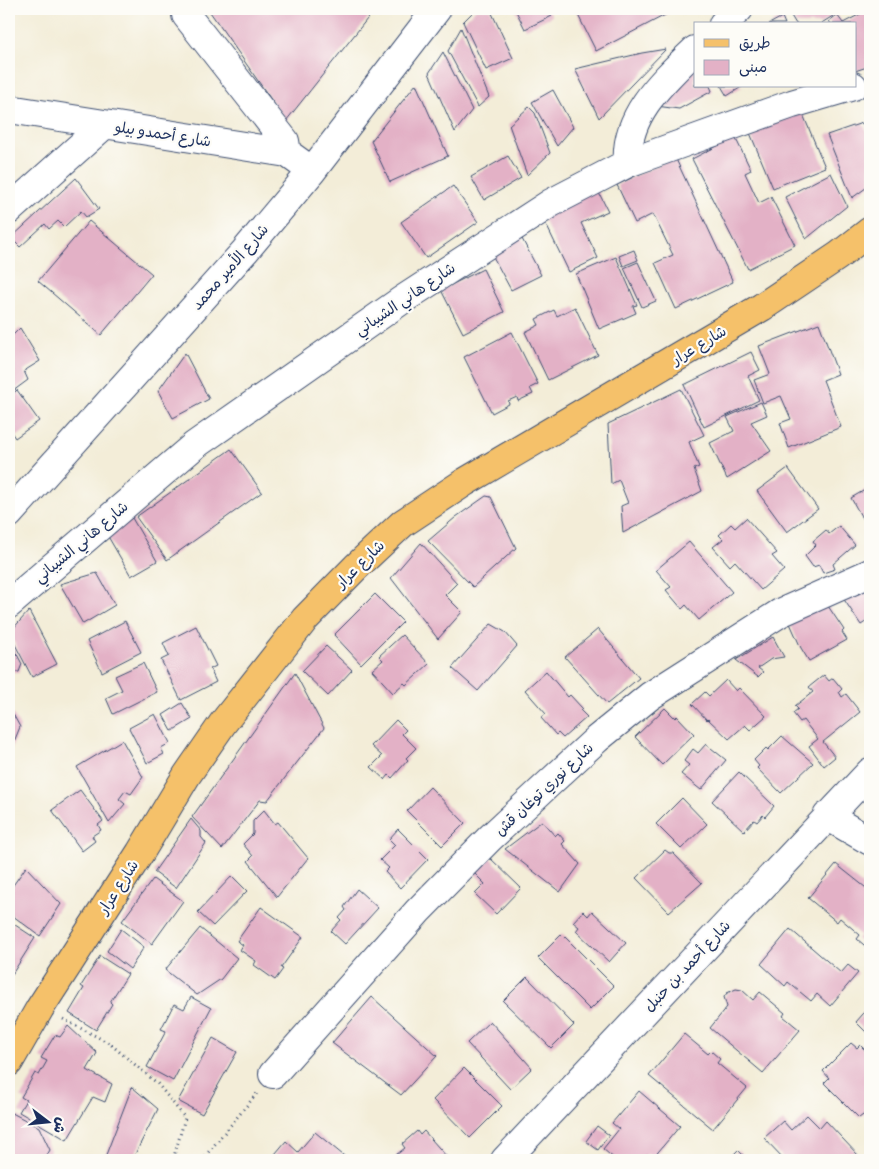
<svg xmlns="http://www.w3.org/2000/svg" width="879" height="1169" viewBox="0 0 879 1169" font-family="'Gochi Hand','Playpen Sans Arabic',sans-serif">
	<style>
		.building { fill: #e3b1c6 }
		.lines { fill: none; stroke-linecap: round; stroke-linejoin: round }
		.minor-casing { stroke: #3b4c70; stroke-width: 30 }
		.major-casing { stroke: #3b4c70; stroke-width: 30 }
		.path { stroke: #3b4c70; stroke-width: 3; stroke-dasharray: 1 4; stroke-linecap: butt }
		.minor { stroke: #fff; stroke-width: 28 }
		.major { stroke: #f5c16b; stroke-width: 28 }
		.labels { text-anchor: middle; stroke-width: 4.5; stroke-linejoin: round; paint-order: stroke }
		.street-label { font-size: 15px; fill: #1b2f5e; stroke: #fdfcf7 }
	</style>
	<rect width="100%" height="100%" fill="#fdfcf7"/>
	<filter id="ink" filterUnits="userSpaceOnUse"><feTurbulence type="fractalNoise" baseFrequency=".02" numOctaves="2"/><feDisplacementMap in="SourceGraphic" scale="10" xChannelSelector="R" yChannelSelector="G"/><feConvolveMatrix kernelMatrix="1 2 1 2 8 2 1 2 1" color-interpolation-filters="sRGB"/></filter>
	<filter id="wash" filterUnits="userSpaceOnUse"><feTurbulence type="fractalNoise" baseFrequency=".0096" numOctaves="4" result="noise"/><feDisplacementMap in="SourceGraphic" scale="20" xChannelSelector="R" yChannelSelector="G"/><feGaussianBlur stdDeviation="1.12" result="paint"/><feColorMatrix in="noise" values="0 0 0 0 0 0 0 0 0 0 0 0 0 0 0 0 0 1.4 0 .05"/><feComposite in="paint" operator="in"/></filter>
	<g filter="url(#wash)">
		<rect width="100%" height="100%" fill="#f3edd8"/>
		<g id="blocks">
			<path class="building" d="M208,9H375L286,121Z
				M476,9H490L513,58L486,70L463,22Z
				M515,9H548L552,16L525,29Z
				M575,9H669L671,12L596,51Z
				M787,9H844L820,24H796Z
				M868,10L870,14V66L855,71V24H831L829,21L837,15L843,23Z
				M782,17L785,24H769Z
				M461,28L489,97L478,107L448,51Z
				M666,49L599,118L575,69L642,53Z
				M443,52L472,110L455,132L429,73Z
				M695,64V86H710L712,91L679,109L656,106Z
				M416,84L448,156L390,182L371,141Z
				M721,86H743L727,96Z
				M553,90L573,127L557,146L532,102Z
				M529,107L535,113L550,153L527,175L509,125Z
				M802,112L825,167L773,188L750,133Z
				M862,123L870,135V185L852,198L827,135Z
				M735,137L751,170L745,173L759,203L771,197L795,245L748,269L692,159Z
				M508,156L521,178L484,200L471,177Z
				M675,157L733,282L676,309L655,263L673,255L653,214L635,223L617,185Z
				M831,173L847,206L806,239L785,197Z
				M76,178L99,209L86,217L81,211L64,227L58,221L49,229L45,224L20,247L11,238Z
				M453,186L478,222L426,258L401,222Z
				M597,189L608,211L581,223L598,258L569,272L542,216Z
				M89,221L152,274L101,335L38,281Z
				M520,235L541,275L511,290L490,251Z
				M634,250L638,260L623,266L619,256Z
				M616,257L637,305L633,306L636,313L599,329L576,274Z
				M638,262L656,301L642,307L624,268Z
				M483,269L504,312L463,333L441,290Z
				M575,307L598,355L548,380L525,332L539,325L536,319L554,310L557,316Z
				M819,323L838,374L823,380L841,427L789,448L780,423L791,419L781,396L763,403L754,380L770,374L759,346Z
				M20,328L40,361L24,371L28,380L9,394V339Z
				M512,332L538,384L530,388L533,394L518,401L517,397L508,401L509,404L492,413L464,357Z
				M751,352L760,370L748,376L759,400L704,427L684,385Z
				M185,353L209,399L173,418L158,391Z
				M681,389L704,435L689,442L699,467L694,469L702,491L623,533L621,506L628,503L619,480L611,484L608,424Z
				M17,390L39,421L15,438L9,429V397Z
				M761,402L767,415L751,422L771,451L727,479L710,443L734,431L727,417Z
				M231,449L262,492L167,560L136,517Z
				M788,468L818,509L787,532L757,491Z
				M870,487V523L866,516L862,518L851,498Z
				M486,496L491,497L516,548L473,587L428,541L456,517Z
				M132,518L157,561L131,576L106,533Z
				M746,518L777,553L772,556L784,570L761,590L735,561L730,566L713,547L723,539L719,535L731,524L735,528Z
				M839,526L855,545L833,564L835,569L823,573L819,565L813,567L805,556L816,545L813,541L826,530L829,534Z
				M689,542L732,592L699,620L686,605L682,609L666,590L671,587L656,570Z
				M421,543L457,583L445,595L462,612L438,639L391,578Z
				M97,573L115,605L83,624L60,584Z
				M870,584V619L861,625L843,598Z
				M375,594L403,622L361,664L334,635Z
				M826,603L844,630L842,632L847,640L809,661L801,648L789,621Z
				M29,611L57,664L32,677L9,633Z
				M125,621L141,652L102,672L87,641Z
				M491,624L505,632L517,646L478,691L452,668Z
				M196,626L216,666L210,669L216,682L181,700L161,660L169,656L163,643Z
				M598,629L639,678L607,704L565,657Z
				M402,635L429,664L406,685L404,683L393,693L372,670L383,660L379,656Z
				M773,637L784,657L771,659L758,668L763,672L758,677L736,660Z
				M9,639L22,664L19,672H9Z
				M326,646L352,670L328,696L302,671Z
				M143,663L157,692L113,714L106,698L122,690L115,676Z
				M546,671L568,697L570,695L582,708L580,710L587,717L563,738L558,733L556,735L541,718L546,714L525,690Z
				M295,673L324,728L267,801L260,800L222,849L192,817Z
				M824,675L829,681L833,678L842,689L839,692L842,697L846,694L860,712L823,742L835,757L824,766L809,746L818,739L803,720L800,722L793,713L798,709L795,706L813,692L809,687Z
				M726,680L736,691L739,688L766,716L750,730L745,725L729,739L708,719L707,720L692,704L705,692L709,696Z
				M182,703L192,719L172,731L163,715Z
				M9,707L20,727L9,754Z
				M665,708L675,718L677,716L694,734L662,765L635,737Z
				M155,714L170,743L161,748L164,754L147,763L129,728Z
				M396,720L406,730L402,734L416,748L406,758L408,760L392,778L389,775L385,780L371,767L382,756L371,746Z
				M782,736L813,763L781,793L757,768L759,766L754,760L766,748L768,750Z
				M122,740L143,777L131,794L125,791L119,799L125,804L109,823L77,767Z
				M706,744L726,760L701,790L681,774L689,765L684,761L693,749L698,753Z
				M739,772L774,806L765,817L763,815L757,822L754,820L744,831L712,801Z
				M430,787L465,823L442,846L407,811Z
				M80,790L103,821L98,825L101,830L92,836L95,841L82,851L52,810Z
				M682,798L707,824L681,849L656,824Z
				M264,810L275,824L278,822L308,858L277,897L248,861L253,856L243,844L253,834V821Z
				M191,819L201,831V837L206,843L176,888L154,872Z
				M542,821L555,836L558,833L565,841L562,844L580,864L560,892L505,849Z
				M398,829L428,859L400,888L385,872L389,868L380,860L395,845L389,839Z
				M665,850L669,853H673L702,883L669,912L636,878Z
				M488,856L521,888L496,914L475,894L485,884L473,872Z
				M836,864L870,891V950L857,939L860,935L840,918L837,922L808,898Z
				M26,867L61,904L40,936L9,913V891Z
				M232,876L247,891L213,926L198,912Z
				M153,879L183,901L152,944L122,921Z
				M357,889L378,908L345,944L331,931L341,920L339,918L346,910L344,907Z
				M261,907L303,937L281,968L283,969L275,980L254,965L256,961L240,950L243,945L237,941Z
				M583,911L588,916L592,911L626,943L609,962L576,931L579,927L573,922Z
				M9,921L35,938L9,979Z
				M200,928L237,958L221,979L197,995L165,970Z
				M121,929L144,947L130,969L107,951Z
				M790,929L841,973L848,965L858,973L830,1006L817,994L811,1001L788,982L785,986L761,964Z
				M562,934L614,986L590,1010L538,958Z
				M100,956L128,974L110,1002L112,1004L96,1030L69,1013L84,988L81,986Z
				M527,977L574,1025L551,1048L503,1001Z
				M736,989L742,990L753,1000L760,992L785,1013L783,1016L800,1030L763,1073L710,1028L727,1007L724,997L727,993Z
				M191,997L211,1008L173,1081L147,1067L166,1031L161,1029L174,1004L184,1009Z
				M372,997L437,1056L401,1095L332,1043Z
				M870,1006V1036L856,1022Z
				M490,1021L532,1068L510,1089L467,1043Z
				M68,1026L97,1053L87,1070L112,1084L105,1102L93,1097L67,1140L19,1112L26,1100L21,1097L35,1073L39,1075L47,1061L41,1058L55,1035L60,1037Z
				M684,1034L708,1054L711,1051L720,1059L717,1063L747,1088L713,1129L649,1076Z
				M213,1038L237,1052L202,1114L178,1101Z
				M851,1043L857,1048L860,1045L870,1055V1110L859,1118L824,1083L829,1078L823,1071Z
				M464,1068L502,1106L470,1138L433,1100Z
				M132,1087L158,1109L132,1160H104Z
				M639,1091L680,1126L653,1158L647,1154L642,1160H616L603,1149L619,1129L612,1123Z
				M12,1113L39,1127L50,1150L44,1160H9V1119Z
				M807,1115L820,1128L826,1121L858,1155L852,1160H785L764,1138L783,1121L791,1130Z
				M597,1126L609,1135L598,1150L586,1141Z
				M417,1131L420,1135L424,1131L447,1157L443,1160H400L396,1155L405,1148L402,1144Z
				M315,1132L349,1160H270L286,1141L298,1152Z
				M738,1150L748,1160H728Z"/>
		</g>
	</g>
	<g filter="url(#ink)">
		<use href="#blocks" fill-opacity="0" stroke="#3b4c70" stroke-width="1"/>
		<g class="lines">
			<g class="minor-casing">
				<path id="minor" d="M186,15L285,141L287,153
					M723,24L739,9
					M9,109L287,153L312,171
					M628,163C624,115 664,80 695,50
					M9,210L104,125
					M9,514L245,251L312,171L437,9
					M9,604L195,445L402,300L551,203L628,163L792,104L853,86
					M827,816L870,841
					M273,1074L418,911L490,838L597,739L650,696L780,613L870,573
					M505,1160L870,772"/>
			</g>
			<g class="major-casing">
				<path id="major" d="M9,1062L40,1008L140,853L187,775L223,723L305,619L356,567L403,523L465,482L762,307L838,256L870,231"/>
			</g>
			<path class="path" d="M63,1019L109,1043L157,1083L185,1118L173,1160
				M202,1160L258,1092"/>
			<use href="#minor" class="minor"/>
			<use href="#major" class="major"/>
		</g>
	</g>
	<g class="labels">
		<g class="street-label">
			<text transform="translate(163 134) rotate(9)" y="5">شارع أحمدو بيلو</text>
			<text transform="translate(230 267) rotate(-49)" y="5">شارع الأمير محمد</text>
			<text transform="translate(405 299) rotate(-34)" y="5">شارع هاني الشيباني</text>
			<text transform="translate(699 345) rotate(-31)" y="5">شارع عرار</text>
			<text transform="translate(81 542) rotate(-40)" y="5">شارع هاني الشيباني</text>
			<text transform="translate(360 564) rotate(-44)" y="5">شارع عرار</text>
			<text transform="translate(544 789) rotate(-43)" y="5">شارع نوري توغان قش</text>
			<text transform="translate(118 887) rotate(-57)" y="5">شارع عرار</text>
			<text transform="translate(687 966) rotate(-47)" y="5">شارع أحمد بن حنبل</text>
		</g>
	</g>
	<rect width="879" height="1169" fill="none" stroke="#fdfcf7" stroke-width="30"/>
	<rect x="694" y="22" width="162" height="65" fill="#fdfcf7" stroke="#a3aaba"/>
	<rect x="704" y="39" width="25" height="8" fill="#f5c16b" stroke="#a3aaba"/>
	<text x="739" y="48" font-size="15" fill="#1b2f5e">طريق</text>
	<rect x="704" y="60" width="25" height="15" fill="#e3b1c6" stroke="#a3aaba"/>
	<text x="739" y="72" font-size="15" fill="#1b2f5e">مبنى</text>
	<g transform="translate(48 1122) rotate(106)" stroke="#fdfcf7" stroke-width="4" paint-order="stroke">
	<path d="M0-4L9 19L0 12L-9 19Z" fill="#1b2f5e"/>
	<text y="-8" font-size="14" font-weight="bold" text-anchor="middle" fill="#1b2f5e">ش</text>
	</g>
</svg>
